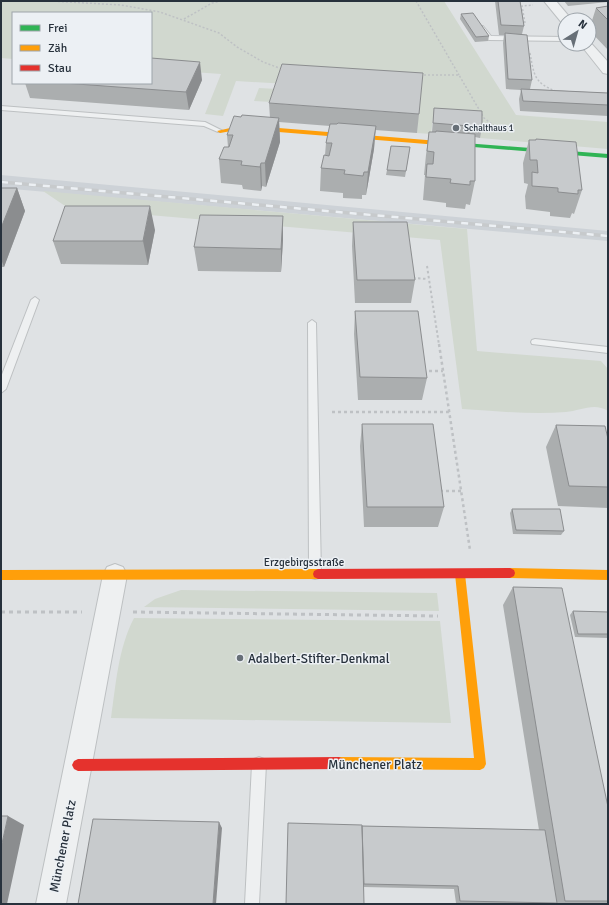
<svg xmlns="http://www.w3.org/2000/svg" width="609" height="905" viewBox="0 0 609 905" font-family="Signika,sans-serif">
	<style>
		.built { fill: #cdd2d7 }
		.green { fill: #d1d8cf }
		.lines { fill: none; stroke-linecap: round; stroke-linejoin: round }
		.lane-casing { stroke: #bdc0c2; stroke-width: 2 }
		.street-casing { stroke: #bdc0c2; stroke-width: 2 }
		.path-far3 { stroke: #bec1c4; stroke-width: 1.5; stroke-dasharray: 2 2; stroke-linecap: butt }
		.path-far2 { stroke: #bec1c4; stroke-width: 2; stroke-dasharray: 2.5 2.5; stroke-linecap: butt }
		.path-far1 { stroke: #bec1c4; stroke-width: 2.5; stroke-dasharray: 3 3; stroke-linecap: butt }
		.path { stroke: #bec1c4; stroke-width: 3; stroke-dasharray: 4 4; stroke-linecap: butt }
		.lane { fill: #eef0f1; fill-rule: evenodd }
		.street { fill: #eef0f1; fill-rule: evenodd }
		.fast { fill: #30b455; fill-rule: evenodd }
		.slow { fill: #ff9f0a; fill-rule: evenodd }
		.jam { fill: #e5322d; fill-rule: evenodd }
		.rail-casing { stroke: #c7cacc; stroke-width: 3.5 }
		.rail { stroke: #ecf0f4; stroke-width: 2.5; stroke-dasharray: 7; stroke-linecap: butt }
		.wall { fill: #abaeaf }
		.shaded-wall { fill: #8b8d8f }
		.building { fill: #c7cacc; stroke: #8b8d8f }
		.poi-dot { fill: #676f77; stroke: #ecf0f4; stroke-width: 1.5 }
		.labels { text-anchor: middle; stroke-width: 3; stroke-linejoin: round; paint-order: stroke }
		.far-poi-label { font-size: 9px; fill: #27313c; stroke: #ecf0f4; text-anchor: start }
		.street-label { font-size: 11px; fill: #27313c; stroke: #ecf0f4 }
		.near-poi-label { font-size: 13px; fill: #27313c; stroke: #ecf0f4; text-anchor: start }
		.near-street-label { font-size: 13px; fill: #27313c; stroke: #ecf0f4 }
	</style>
	<rect width="100%" height="100%" fill="#dfe2e4"/>
	<path class="built" d="M1,175L608,231V241L1,188Z"/>
	<path class="green" d="M1,1H444L516,115L608,122V149L480,138L433,118L431,134L417,133L420,92L236,81L223,116L205,114L221,74L151,69V13H13V59L1,58Z
		M259,88L277,89L272,102L254,101Z
		M43,191L467,229L477,351L601,361L608,369V411C594,402 580,411 566,412C532,415 496,411 462,409L440,240L68,208Z
		M181,590L437,593L439,611L144,607L155,599Z
		M134,618L440,621L451,723L111,718C116,684 118,649 134,618Z"/>
	<g class="lines">
		<g class="lane-casing">
			<path id="lane" d="M479,26H483L491,36L565,37V41L489,40L487,39L478,27Z
				M1,106L205,122L223,131L218,132L204,126L1,110Z
				M35,297L39,300L6,389L1,393V377L31,300Z
				M312,320L316,323L321,574L319,578L315,579L311,578L309,574L308,323Z
				M535,339L608,347V353L532,344L531,342L532,340Z
				M259,757L264,759L266,764L259,904H245L252,764L254,759Z"/>
		</g>
		<g class="street-casing">
			<path id="street" d="M544,1H556L572,20H565V23H562Z
				M589,41L608,62V74L603,73L580,44H589Z
				M115,564L123,567L127,575L66,904H36L103,575L107,567Z"/>
		</g>
		<path class="path-far3" d="M50,1L121,5L160,12L219,33L237,47L263,62L282,69
			M416,1L459,75
			M184,19L212,3L221,1
			M525,23L522,6L533,5
			M530,53C534,75 534,83 556,91
			M420,75H459L484,118L497,128"/>
		<path class="path-far2" d="M427,266L439,345
			M413,278L428,279"/>
		<path class="path-far1" d="M439,344L470,550
			M423,371H443
			M332,412H449
			M440,491H461"/>
		<path class="path" d="M1,612H82
			M133,612L438,616"/>
		<use href="#lane" class="lane"/>
		<use href="#street" class="street"/>
		<path class="fast" d="M451,142L608,154V158L449,145L448,144Z"/>
		<path class="slow" d="M243,125L451,142L454,144L451,146L243,129L220,133L217,131Z
			M510,568L608,570V580L510,578L506,576L505,573L506,570Z
			M318,569L322,571L323,574L322,577L318,579L1,580V570Z
			M460,569L464,571L465,574L486,764L484,768L480,770L339,769L335,767L333,763L335,759L339,757L474,758L455,574L456,571Z"/>
		<path class="jam" d="M510,568L514,570L515,573L514,576L510,578L318,579L314,577L313,574L314,571L318,569Z
			M339,757L343,759L345,763L343,767L339,769L78,771L74,769L72,765L74,761L78,759Z"/>
		<g class="rail-casing">
			<path id="rail" d="M1,182L608,236"/>
		</g>
		<use href="#rail" class="rail"/>
	</g>
	<path class="wall" d="M495,1H520L524,26L522,34L532,80L530,89L608,93V116L520,111L519,99L521,90L506,89L503,43L504,35H499Z
		M564,1H608V2L568,6Z
		M608,6V50L589,30L596,8Z
		M461,14L489,36L488,41L475,42L460,19Z
		M202,80L189,110L30,98L25,83H151Z
		M269,103L419,114L417,133L375,130L374,149L366,195H362V199L343,198V193L320,191L321,168L325,155L326,143L330,126L279,122L280,142L266,187L262,186L261,191L243,189L242,185L221,183L219,159L228,147L227,135L270,118Z
		M434,108L482,127L480,138L475,137V181L470,205L466,204L465,209L446,207V203L423,200L425,175H424L426,155L429,132H432Z
		M536,139L582,190L574,214L572,213L570,218L550,216V212L526,209L525,196L528,184L524,183L523,163L529,140H536Z
		M410,147L405,177L386,175L387,170Z
		M1,188H17L25,211L4,267H1Z
		M283,216V240L281,272L198,271L194,247Z
		M353,222L415,280L411,303H355L352,246Z
		M155,230L148,265L61,264L53,241Z
		M355,311L427,378L422,400H358L354,334Z
		M362,424L444,507L438,527H364L360,446Z
		M556,425L608,439V508L558,506L546,447Z
		M512,509L564,531L561,535L513,534L510,513Z
		M513,587L608,807V904H494L456,903L454,889L364,887L362,826L539,830L503,605Z
		M573,611L608,612V638L575,637L570,615Z"/>
	<path class="shaded-wall" d="M200,62L202,80L189,110L186,92Z
		M279,118L280,142L266,187L265,163Z
		M376,126L374,149L366,195L368,172Z
		M261,163L262,186L261,191L260,167Z
		M17,188L25,211L4,267L1,259V228Z
		M150,206L155,230L148,265L143,241Z
		M283,216V240L281,272V249Z
		M8,816L24,825L7,904H1V848Z
		M219,822L222,828L216,904H213Z"/>
	<path class="building" d="M498,1H520L524,26L501,25Z
		M608,6V20L596,8Z
		M473,13L489,36L476,37L461,14Z
		M505,33L527,35L532,80L508,79Z
		M151,58L200,62L186,92L63,83H151Z
		M282,64L423,73L419,114L269,103Z
		M521,89L608,93V105L523,101Z
		M434,108L482,111V127L433,123Z
		M242,115L279,118L265,163H261L260,167L241,165L242,161L219,159L224,147H229L233,135H227L234,116L241,117Z
		M338,123L376,126L368,172H364L363,176L344,174L345,170L321,168L324,155L329,156L332,143H326L330,124H337Z
		M436,131L475,134V181H470V185L450,183L451,179L426,177L427,164H433L434,152L427,151L429,132H436Z
		M536,139L576,142L582,190H578V194L558,192V188L532,186V172L538,173L537,160H530L529,140H536Z
		M391,146L410,147L406,171L387,170Z
		M1,188H17L1,228Z
		M65,206H150L143,241H53Z
		M200,215L283,216L281,249L194,247Z
		M353,222H407L415,280H357Z
		M355,311H418L427,378L360,377Z
		M362,424H433L444,507H367Z
		M556,425L605,426L608,439V487L569,486Z
		M512,509H560L564,531L516,530Z
		M513,587L562,588L608,807V901H565Z
		M573,611L608,612V634H578Z
		M1,816H8L1,848Z
		M93,819L219,822L213,904H78Z
		M288,823L362,825L364,904H286Z
		M362,826L545,830L557,903L460,901L458,886L364,884Z"/>
	<g class="poi-dot">
		<circle cx="456" cy="128" r="4"/>
		<circle cx="240" cy="658" r="4"/>
	</g>
	<g class="labels">
		<g class="far-poi-label">
			<text x="464" y="131">Schalthaus 1</text>
		</g>
		<g class="street-label">
			<text x="304" y="566">Erzgebirgsstraße</text>
		</g>
		<g class="near-poi-label">
			<text x="248" y="663">Adalbert-Stifter-Denkmal</text>
		</g>
		<g class="near-street-label">
			<text x="375" y="769">Münchener Platz</text>
			<text transform="translate(62 846) rotate(-79)" y="5">Münchener Platz</text>
		</g>
	</g>
	<rect width="609" height="905" fill="none" stroke="#27313c" stroke-width="4"/>
	<rect x="12" y="12" width="140" height="72" fill="#ecf0f4" stroke="#9da4aa"/>
	<rect x="20" y="25" width="20" height="6" fill="#30b455" stroke="#9da4aa"/>
	<text x="48" y="32" font-size="12" fill="#27313c">Frei</text>
	<rect x="20" y="45" width="20" height="6" fill="#ff9f0a" stroke="#9da4aa"/>
	<text x="48" y="52" font-size="12" fill="#27313c">Zäh</text>
	<rect x="20" y="65" width="20" height="6" fill="#e5322d" stroke="#9da4aa"/>
	<text x="48" y="72" font-size="12" fill="#27313c">Stau</text>
	<g transform="translate(577 32) rotate(37)"><circle r="19" fill="#ecf0f4" stroke="#9da4aa"/>
	<path d="M0-3L7 15L0 10L-7 15Z" fill="#676f77"/>
	<text y="-6" font-size="11" font-weight="bold" text-anchor="middle" fill="#27313c">N</text>
	</g>
</svg>
